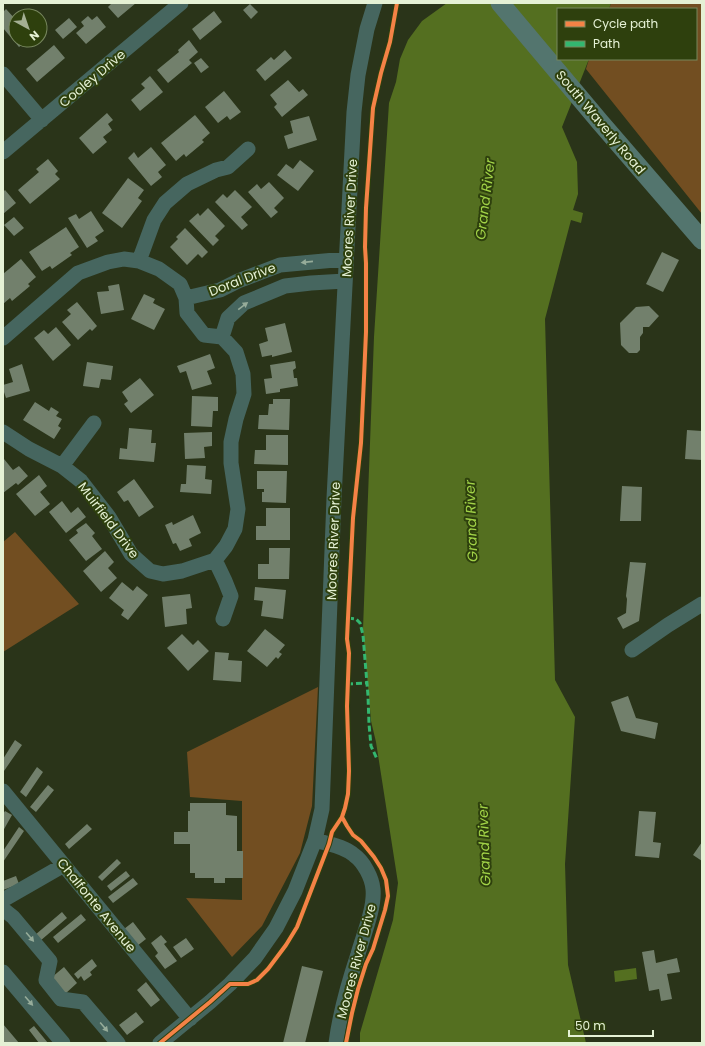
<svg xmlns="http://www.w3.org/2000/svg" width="705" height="1046" viewBox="0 0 705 1046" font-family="Poppins,sans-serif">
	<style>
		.green { fill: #724e21 }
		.water { fill: #546f20 }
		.building { fill: #72806c }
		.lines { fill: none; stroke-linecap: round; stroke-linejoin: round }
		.minor { stroke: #46665f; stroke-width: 15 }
		.major { stroke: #53756e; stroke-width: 19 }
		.quiet { stroke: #33b770; stroke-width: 3; stroke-dasharray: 6 3; stroke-linecap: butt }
		.cycleway-casing { stroke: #2e400d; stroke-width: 6 }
		.cycleway { stroke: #f48246; stroke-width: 4 }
		.oneway { fill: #96ac9a }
		.labels { text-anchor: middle; stroke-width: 4; stroke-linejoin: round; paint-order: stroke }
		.street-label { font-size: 13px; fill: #e5f1d5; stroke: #2e400d }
		.water-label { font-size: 14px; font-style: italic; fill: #a1d247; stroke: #2e400d }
	</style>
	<rect width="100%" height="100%" fill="#2a3419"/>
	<path class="green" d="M611,3H702V214L586,69L589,59H696V9H609Z
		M15,532L79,604L3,652V542Z
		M318,687L312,806L300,853L262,926L232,957L186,898L242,900V801L190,797L187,752Z"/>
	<path class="water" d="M447,3H611L609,9H558V59H589L562,127L577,162L578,194L573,210L583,213L581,223L571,220L545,319L555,680L575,717L565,864L568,965L586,1043H360V1033L393,920L398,883L376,742L371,721L369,697L363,629L374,337L389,103L396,82L400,59L408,40L422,21Z
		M636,968L637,979L615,982L614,971Z"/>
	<path class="building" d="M112,3H136L118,18L108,7Z
		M250,4L258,12L251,19L243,10Z
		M6,9L16,20V40H28L19,47L3,28V12Z
		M214,11L222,22L200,40L192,29Z
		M88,16L92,20L97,16L106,27L86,44L76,33L84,26L81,22Z
		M69,18L77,27L63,39L55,30Z
		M189,40L198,52L189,60L192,63L168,83L157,70L179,52L178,50Z
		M54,45L65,58L37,82L26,69Z
		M285,50L292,58L265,81L256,70L271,57L274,60Z
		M201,58L209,67L201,73L194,63Z
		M150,76L163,92L140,111L131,100L145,88L141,84Z
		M288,80L299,92L303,89L308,95L282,117L274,107L277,104L270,95Z
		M224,91L241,112L230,120L227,116L218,123L205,107Z
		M107,113L113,120L108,124L112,130L103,137L107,142L93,154L79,138Z
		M195,115L210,133L202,140L204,142L186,157L184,154L176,161L161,143Z
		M309,116L317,140L288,149L284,136L293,133L290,121Z
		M151,147L166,165L158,172L162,177L151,186L128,158L134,152L138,158Z
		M48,159L58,171L55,174L60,179L30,204L18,190L39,172L36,169Z
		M300,160L314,171L298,191L277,175L286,164L293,169Z
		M128,178L144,190L138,198L142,201L122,228L102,213Z
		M269,182L284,198L274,208L278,212L271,218L248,192L257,184L261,189Z
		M5,190L16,203L3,214V192Z
		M235,190L252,207L241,217L248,225L242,230L215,202L223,194L227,198Z
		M208,208L225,226L215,236L219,240L213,246L189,221L198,213L200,216Z
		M91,211L104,231L95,237L98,241L87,248L68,218L76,214L79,219Z
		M14,217L24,228L14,236L4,225Z
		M66,227L79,247L70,253L72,255L52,269L50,266L42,271L29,252Z
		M185,228L208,252L202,258L198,254L187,265L170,247L178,239L176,237Z
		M662,252L679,260L663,292L646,284Z
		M21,259L36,277L28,284L30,286L12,301L10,298L3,304V274Z
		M119,284L124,310L101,314L97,292L109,291L108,286Z
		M144,294L155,299L153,303L165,309L154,330L131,319Z
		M77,302L97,326L92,331L90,329L78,340L62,322L71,314L67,310Z
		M649,306L659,316L649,327H643V333L640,337V350L637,353H629L621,345L620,323L636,307Z
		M285,323L292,352L272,357V355L262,357L259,344L268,341L265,328Z
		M56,327L71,345L53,361L34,338L44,330L48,334Z
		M210,354L215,368L207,371L212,384L192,390L186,371L180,373L177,366Z
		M295,361L296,368L293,370L294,378H297L298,386L280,389V392L266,394L264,379L272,378L270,365Z
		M87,362L113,366L111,380L101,379L99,388L83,386Z
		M22,364L30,391L6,398L3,389V385L13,382L9,369Z
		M140,378L154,395L131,413L124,404L128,401L122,392Z
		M192,396L218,397V411H213L212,427L191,426Z
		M273,399H290L289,430L258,429L259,415H268L269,404H273Z
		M35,402L49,411L51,407L59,412L56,416L62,419L58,426L61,428L54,439L23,420Z
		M129,428L152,430L151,443H156L154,462L119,459L120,448L127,449Z
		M687,430L702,431V460L685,459Z
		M212,432V446L204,447L205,458L185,459L184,433Z
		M266,435H288V465L254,464L255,450H266Z
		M4,459L13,470L19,466L28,476L18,485L16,483L3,493V460Z
		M187,465L206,466L205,479L212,480L211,494L180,492L181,484H186Z
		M257,471H287L286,503L262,502V492H264V489H257Z
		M39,475L47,486L40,492L50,504L35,516L16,494Z
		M134,479L154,507L139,517L128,500L124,502L117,492Z
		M622,486L642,487L641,521H620Z
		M62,501L71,513L78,507L86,517L66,533L49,512Z
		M266,508H290V540H256V526H266Z
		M193,515L201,533L189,539L192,546L180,551L176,543L173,544L165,525L172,522L173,525Z
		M86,523L95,533L92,536L102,549L86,561L69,540L78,533L76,530Z
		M269,548H290L289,579H258V564H269Z
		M105,551L114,562L108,568L117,578L101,592L83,571Z
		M630,562L646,563L639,621L623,629L617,618L626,613L627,599L626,596Z
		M122,582L133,591L137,586L148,595L128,620L121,615L124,610L109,598Z
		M255,587L286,590L283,619L261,616L263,601L254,600Z
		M190,594L192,608L186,609L187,624L165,627L162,597Z
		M265,629L285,645L279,652L282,654L278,659L276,657L267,667L247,651Z
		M182,634L193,645L198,640L209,651L188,671L167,648Z
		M215,652L229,653L228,660L242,661L241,682L213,680Z
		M628,696L636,718L658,723L655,739L621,731L611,702Z
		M15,740L22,745L4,771L3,770V759Z
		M37,767L43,772L26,797L20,792Z
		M48,785L54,790L36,812L30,807Z
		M190,803H226V815L237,816V851H243V878H225V883H214V878H195V873H190V844H174V832H188V811H190Z
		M5,811L12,815L3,831V814Z
		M639,811L656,812L653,842L661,843L659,858L635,856Z
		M87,824L92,829L69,849L65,844Z
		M19,827L24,831L3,862V851Z
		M702,842V861L693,855Z
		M117,859L121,863L102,881L98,877Z
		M126,871L130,876L111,891L107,886Z
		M16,876L19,884L3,890V881Z
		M133,878L138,884L113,903L108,897Z
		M62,912L67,918L40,941L35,935Z
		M81,914L86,920L58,943L53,937Z
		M133,922L146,939L137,946L124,929Z
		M161,935L167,942L164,944L177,961L165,969L155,956L158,953L151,943Z
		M186,938L194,949L181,958L173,947Z
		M654,950L656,963L677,958L680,972L667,974L672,999L661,1001L659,989L649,991L642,952Z
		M92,959L97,966L90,972L92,975L84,981L81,976L78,979L74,974Z
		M302,966L323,971L305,1043H283Z
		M64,967L77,983L65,994L51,978Z
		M146,982L160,1000L151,1007L137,990Z
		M136,1012L144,1022L127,1035L119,1025Z
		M3,1024L19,1043H3Z
		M34,1026L48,1043H39L29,1030Z"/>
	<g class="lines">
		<path class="minor" d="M3,74L42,120
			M3,152L181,3
			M139,261L154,220L165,203L187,184L216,170L228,167L248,149
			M186,298L220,290L238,281L280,265L346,259
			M222,337L228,318L244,303L285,286L311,283L345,281
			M3,338L78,273L108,262L124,259L139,261L159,269L180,284L186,298L187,313L204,335L222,337L236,352L243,374L244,394L236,419L231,442V463L238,509L235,529L226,546L215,560L182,571L163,574L150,571L131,554L109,517L81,481L62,466L29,449L3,432
			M62,466L94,423
			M215,560L225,581L231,596L223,619
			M632,650L668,625L702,604
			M3,791L190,1019
			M315,840C328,844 344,846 354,855C364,862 372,878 373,889C375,908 363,936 358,954C348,984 340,1012 336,1043
			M3,900L64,865
			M3,909L13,917L50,961L46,980L61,999L83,1002L118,1043
			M3,972L63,1043
			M160,1043L210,1002L230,984L255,958L276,928L295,891L315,840L322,809L334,498L354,112L358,75L367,29L375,3"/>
		<path class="major" d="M500,3L600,122L702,240"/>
		<path class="quiet" d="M348,618L356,619L360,623L363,635L368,696L369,724L371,746L377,759
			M347,684L366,683"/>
		<g class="cycleway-casing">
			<path id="cycleway" d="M160,1043L210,1002L230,984H248L257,980L268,969L286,945L297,927L329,844L332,832L342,817
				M346,1043L352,1013L358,989L366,964L373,949L385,910L388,896L386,880L381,868L374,857L361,841L353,835L347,826L342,817L345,808L348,794L349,771L347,706L349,653L347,639L348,618L353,518L361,443L364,378L366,332V263L365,247L366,208L373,108L381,73L390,42L397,3"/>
		</g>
		<use href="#cycleway" class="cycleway"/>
	</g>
	<defs><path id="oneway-solid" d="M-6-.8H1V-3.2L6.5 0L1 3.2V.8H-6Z"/></defs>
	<g class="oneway">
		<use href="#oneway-solid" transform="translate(307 262) rotate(174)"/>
		<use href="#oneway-solid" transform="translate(243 306) rotate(-37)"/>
		<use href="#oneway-solid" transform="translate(30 937) rotate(50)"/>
		<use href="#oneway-solid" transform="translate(29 1001) rotate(49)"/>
		<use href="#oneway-solid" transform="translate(104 1027) rotate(50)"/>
	</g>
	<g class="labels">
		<g class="street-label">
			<text transform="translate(92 78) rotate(-40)" y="5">Cooley Drive</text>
			<text transform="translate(601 122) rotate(50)" y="5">South Waverly Road</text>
			<text transform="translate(349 218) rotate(-87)" y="5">Moores River Drive</text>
			<text transform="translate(242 279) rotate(-21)" y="5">Doral Drive</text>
			<text transform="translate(109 520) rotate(53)" y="5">Muirfield Drive</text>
			<text transform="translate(333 541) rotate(-88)" y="5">Moores River Drive</text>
			<text transform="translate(97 905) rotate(51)" y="5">Chalfonte Avenue</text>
			<text transform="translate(356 961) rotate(-75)" y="5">Moores River Drive</text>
		</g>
		<g class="water-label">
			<text transform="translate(485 199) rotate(-83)" y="5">Grand River</text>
			<text transform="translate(471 521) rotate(-92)" y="5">Grand River</text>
			<text transform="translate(484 845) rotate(-92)" y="5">Grand River</text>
		</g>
	</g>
	<rect width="705" height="1046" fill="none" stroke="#e5f1d5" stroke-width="8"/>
	<rect x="557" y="8" width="140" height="52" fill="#2e400d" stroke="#77875d"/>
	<rect x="565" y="21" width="20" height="6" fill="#f48246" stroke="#77875d"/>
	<text x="593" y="28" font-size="12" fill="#e5f1d5">Cycle path</text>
	<rect x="565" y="41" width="20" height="6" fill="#33b770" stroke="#77875d"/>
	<text x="593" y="48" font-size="12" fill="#e5f1d5">Path</text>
	<g transform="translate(28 28) rotate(140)"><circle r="19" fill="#2e400d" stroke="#77875d"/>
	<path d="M0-3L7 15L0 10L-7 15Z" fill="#a4af93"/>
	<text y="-6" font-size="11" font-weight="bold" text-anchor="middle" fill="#e5f1d5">N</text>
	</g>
	<path d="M569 1030v6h84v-6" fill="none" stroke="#e5f1d5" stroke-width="2"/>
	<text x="575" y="1030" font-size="12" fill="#e5f1d5" stroke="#2e400d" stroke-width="3" paint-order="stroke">50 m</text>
</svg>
